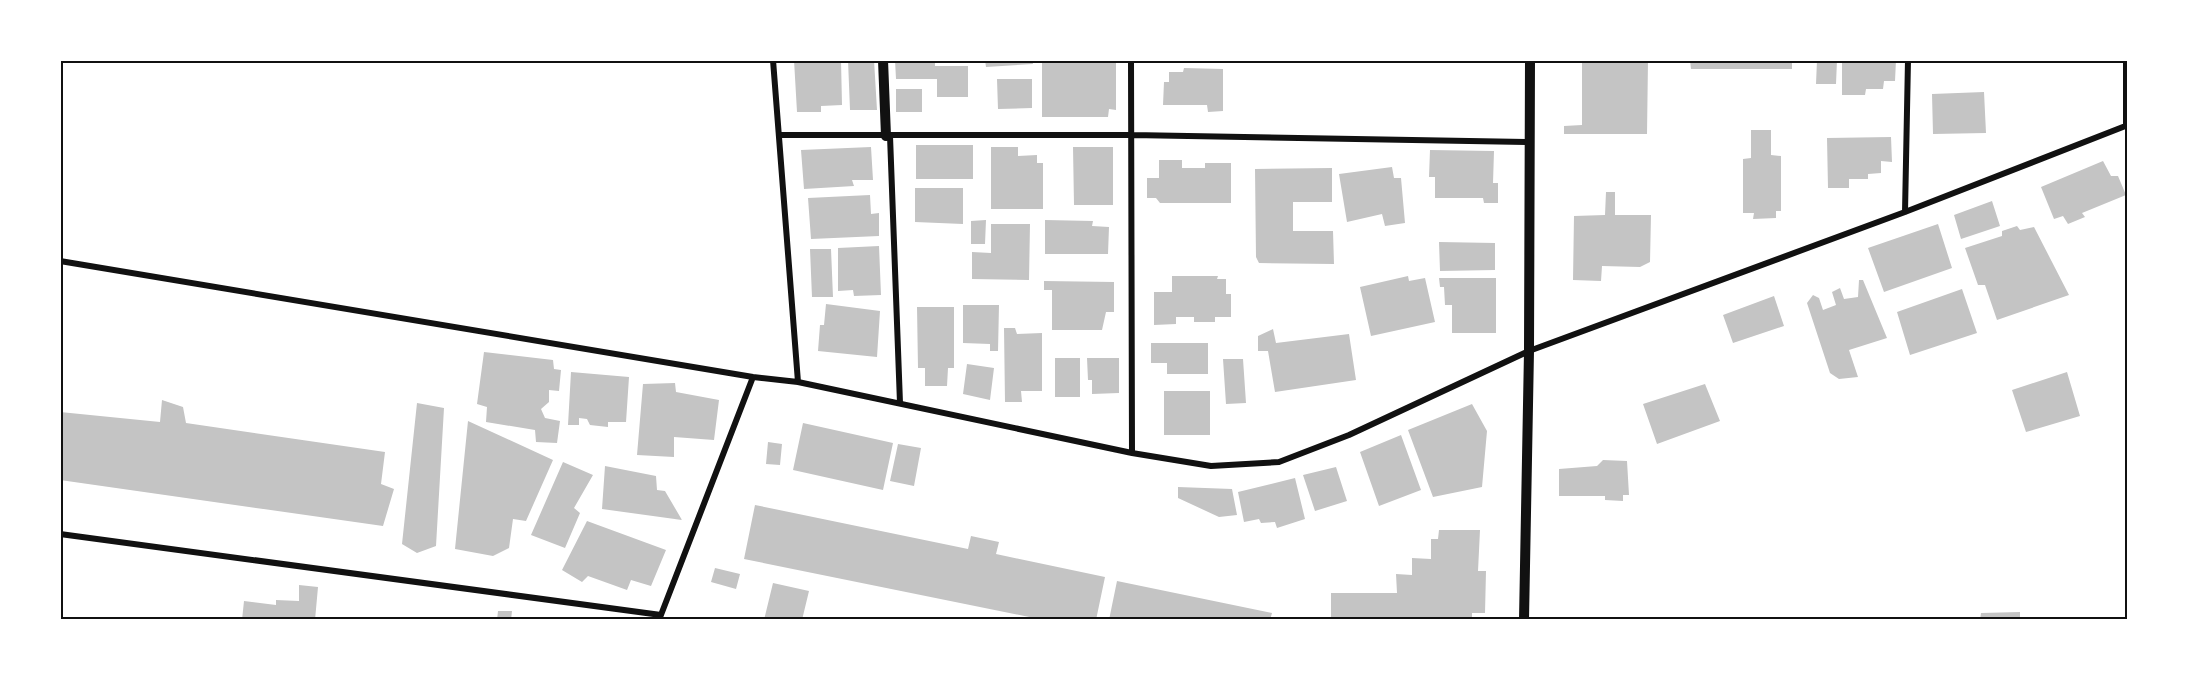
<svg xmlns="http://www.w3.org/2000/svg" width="2188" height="680" viewBox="0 0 2188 680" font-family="'Source Sans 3',sans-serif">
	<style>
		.building { fill: #c4c4c4 }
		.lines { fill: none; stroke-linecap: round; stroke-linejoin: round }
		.minor { stroke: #111; stroke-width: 6 }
		.tertiary { stroke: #111; stroke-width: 10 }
		.neatline { fill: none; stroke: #111; stroke-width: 2 }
	</style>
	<rect width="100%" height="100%" fill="#fff"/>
	<path class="building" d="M794,60H841L842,105L821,106V112H797Z
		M848,60H874L877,110H850Z
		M895,60H935V66H968V97H937V79H896Z
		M985,60H1032L1033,64L986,67Z
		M1065,60H1116V110L1109,109L1108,117H1042V62Z
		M1582,60H1648L1647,134H1564V126L1582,125Z
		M1690,60H1792V69H1691Z
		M1817,60H1837L1836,84H1816Z
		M1842,60H1896L1895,81H1884L1883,89H1866L1865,95H1842Z
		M1184,68L1223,69V111L1208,112L1207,105H1163L1164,82H1169V72H1183Z
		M997,79H1032V108L998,109Z
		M896,89H922V112H896Z
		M1984,92L1986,133L1933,134L1932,94Z
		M1751,130H1771V155L1781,156V211H1776V218L1753,219L1754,213H1743V159L1751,158Z
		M1891,137L1892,162L1881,161V173L1868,174V179H1849V188H1828L1827,138Z
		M916,145H973V179H916Z
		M871,147L873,180H852L854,186L804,189L801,150Z
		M991,147H1018V156L1037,155V163H1043V209H991Z
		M1073,147H1113V205H1074Z
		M1430,150L1494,151L1493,183H1498V203H1484L1483,198H1435V177H1429Z
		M1159,160H1182V168H1205V163H1231V203H1160L1156,198H1147V178H1159Z
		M2103,161L2111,176H2118L2126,195L2082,213L2085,217L2068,224L2063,216L2054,219L2041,187Z
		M1392,167L1394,178H1401L1405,223L1385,226L1382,214L1347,222L1339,174Z
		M1332,168V202H1293V231H1333L1334,264L1259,263L1256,257L1255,169Z
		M915,188H963V224L915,222Z
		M1606,192H1615V215H1651L1650,262L1640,267L1602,266L1601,281L1573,280L1574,216L1605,215Z
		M870,195L871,214L879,213V236L811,239L808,198Z
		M1992,201L2000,226L1961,239L1954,215Z
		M986,220L985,244H971V221Z
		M1045,220L1093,221L1092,226L1109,227L1108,254H1045Z
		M991,224H1030L1029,280L972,279V252L991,253Z
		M1938,224L1952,268L1884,292L1868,248Z
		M2017,226L2020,230L2034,227L2069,295L1997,320L1985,285H1978L1965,248L2002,236V231Z
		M1439,242L1495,243V270L1440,271Z
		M879,246L881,295L854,296L853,290L838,291V248Z
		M810,249H831L833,297H812Z
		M1172,276H1218L1217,279H1226V294H1231V317H1215V322H1194V317H1176V324L1154,325V292H1172Z
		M1408,276L1409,281L1425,278L1435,322L1371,336L1360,287Z
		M1439,278H1496V333H1452V305H1445L1444,287H1440Z
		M1859,280H1863L1887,338L1849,350L1858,377L1839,379L1830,373L1807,303L1813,295L1819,298L1823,310L1836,305L1832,292L1840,288L1844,299L1858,297Z
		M1044,281L1114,282V312H1106L1102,330H1052V290H1044Z
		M1962,289L1977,333L1910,355L1897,312Z
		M1774,296L1784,326L1733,343L1723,315Z
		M826,304L880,311L877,357L818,351L820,325H824Z
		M963,305H999L998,351H990V344L963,343Z
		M917,307H954V368H948L947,386H925V368H918Z
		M1004,328H1015L1017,334L1042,333V391H1021L1022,402H1005Z
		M1273,329L1276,343L1349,334L1356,380L1275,392L1268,351H1258V336Z
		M1151,343H1208V374H1167V363H1151Z
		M484,352L553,360L554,369L561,370L559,391L549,390V402L541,409L545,418L560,421L557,443L536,442L535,430L486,422L487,407L477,404Z
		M1055,358H1080V397H1055Z
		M1087,358H1119V393L1092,394V380H1088Z
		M1223,359H1243L1246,403L1226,404Z
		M967,364L994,368L990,400L963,394Z
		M571,372L629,377L626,422H608V427L590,425L587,419L579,418V425H568Z
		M2067,372L2080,416L2026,432L2012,390Z
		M675,383L676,392L719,400L714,440L674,437V457L637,455L643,384Z
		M1705,384L1720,421L1657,444L1643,404Z
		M1164,391H1210V435H1164Z
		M162,400L183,407L186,423L385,452L381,484L394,489L383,526L60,480V412L160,422Z
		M417,403L444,408L436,546L417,553L402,544Z
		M1472,404L1487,431L1482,487L1433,497L1408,430Z
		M468,421L553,460L526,521L513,519L509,548L493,556L455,549Z
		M803,423L893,443L883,490L793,470Z
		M1401,435L1421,490L1379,506L1360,452Z
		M768,442L782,444L780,465L766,464Z
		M898,444L921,448L914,486L890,481Z
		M1603,460L1627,461L1629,495H1623V501L1605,500V496H1559V469L1597,466Z
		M563,462L593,475L574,508L580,513L565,548L531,535Z
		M605,466L656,476L657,490L665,491L682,520L602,509Z
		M1336,467L1347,501L1315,511L1303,475Z
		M1295,478L1305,519L1277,528L1275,522L1261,523L1259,519L1244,522L1238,492Z
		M1178,487L1232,489L1237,515L1219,517L1178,498Z
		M755,505L968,549L971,536L999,542L996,554L1105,577L1096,620H1044L744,559Z
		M587,521L666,550L651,586L631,580L627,590L588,576L582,582L562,570Z
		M1439,530H1480L1478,571H1486L1485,613H1472V620H1331V593H1397L1396,574L1412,575V558L1431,559V539H1438Z
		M715,568L740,574L736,589L711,582Z
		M1117,581L1272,613L1270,620H1109Z
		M773,583L809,591L802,620H764Z
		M299,585L318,587L315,620H242L244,601L276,605V600L299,601Z
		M498,611H512L511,620H497Z
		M2020,612V620H1980L1981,613Z"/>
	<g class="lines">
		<path class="minor" d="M773,60L798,382
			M1131,60L1132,453
			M2126,126V60
			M780,135H1132L1529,142
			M890,136L900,403
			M1905,212L1908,60
			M60,261L753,377L798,382L1132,453L1211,466L1279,462L1349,435L1529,351L1905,212L2128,125
			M60,534L661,615
			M659,620L753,377"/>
		<path class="tertiary" d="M883,60L886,136
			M1524,620L1529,351L1530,60"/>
	</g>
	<rect width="2188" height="680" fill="none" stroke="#ffffff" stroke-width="123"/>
	<rect x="62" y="62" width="2064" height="556" class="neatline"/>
</svg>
